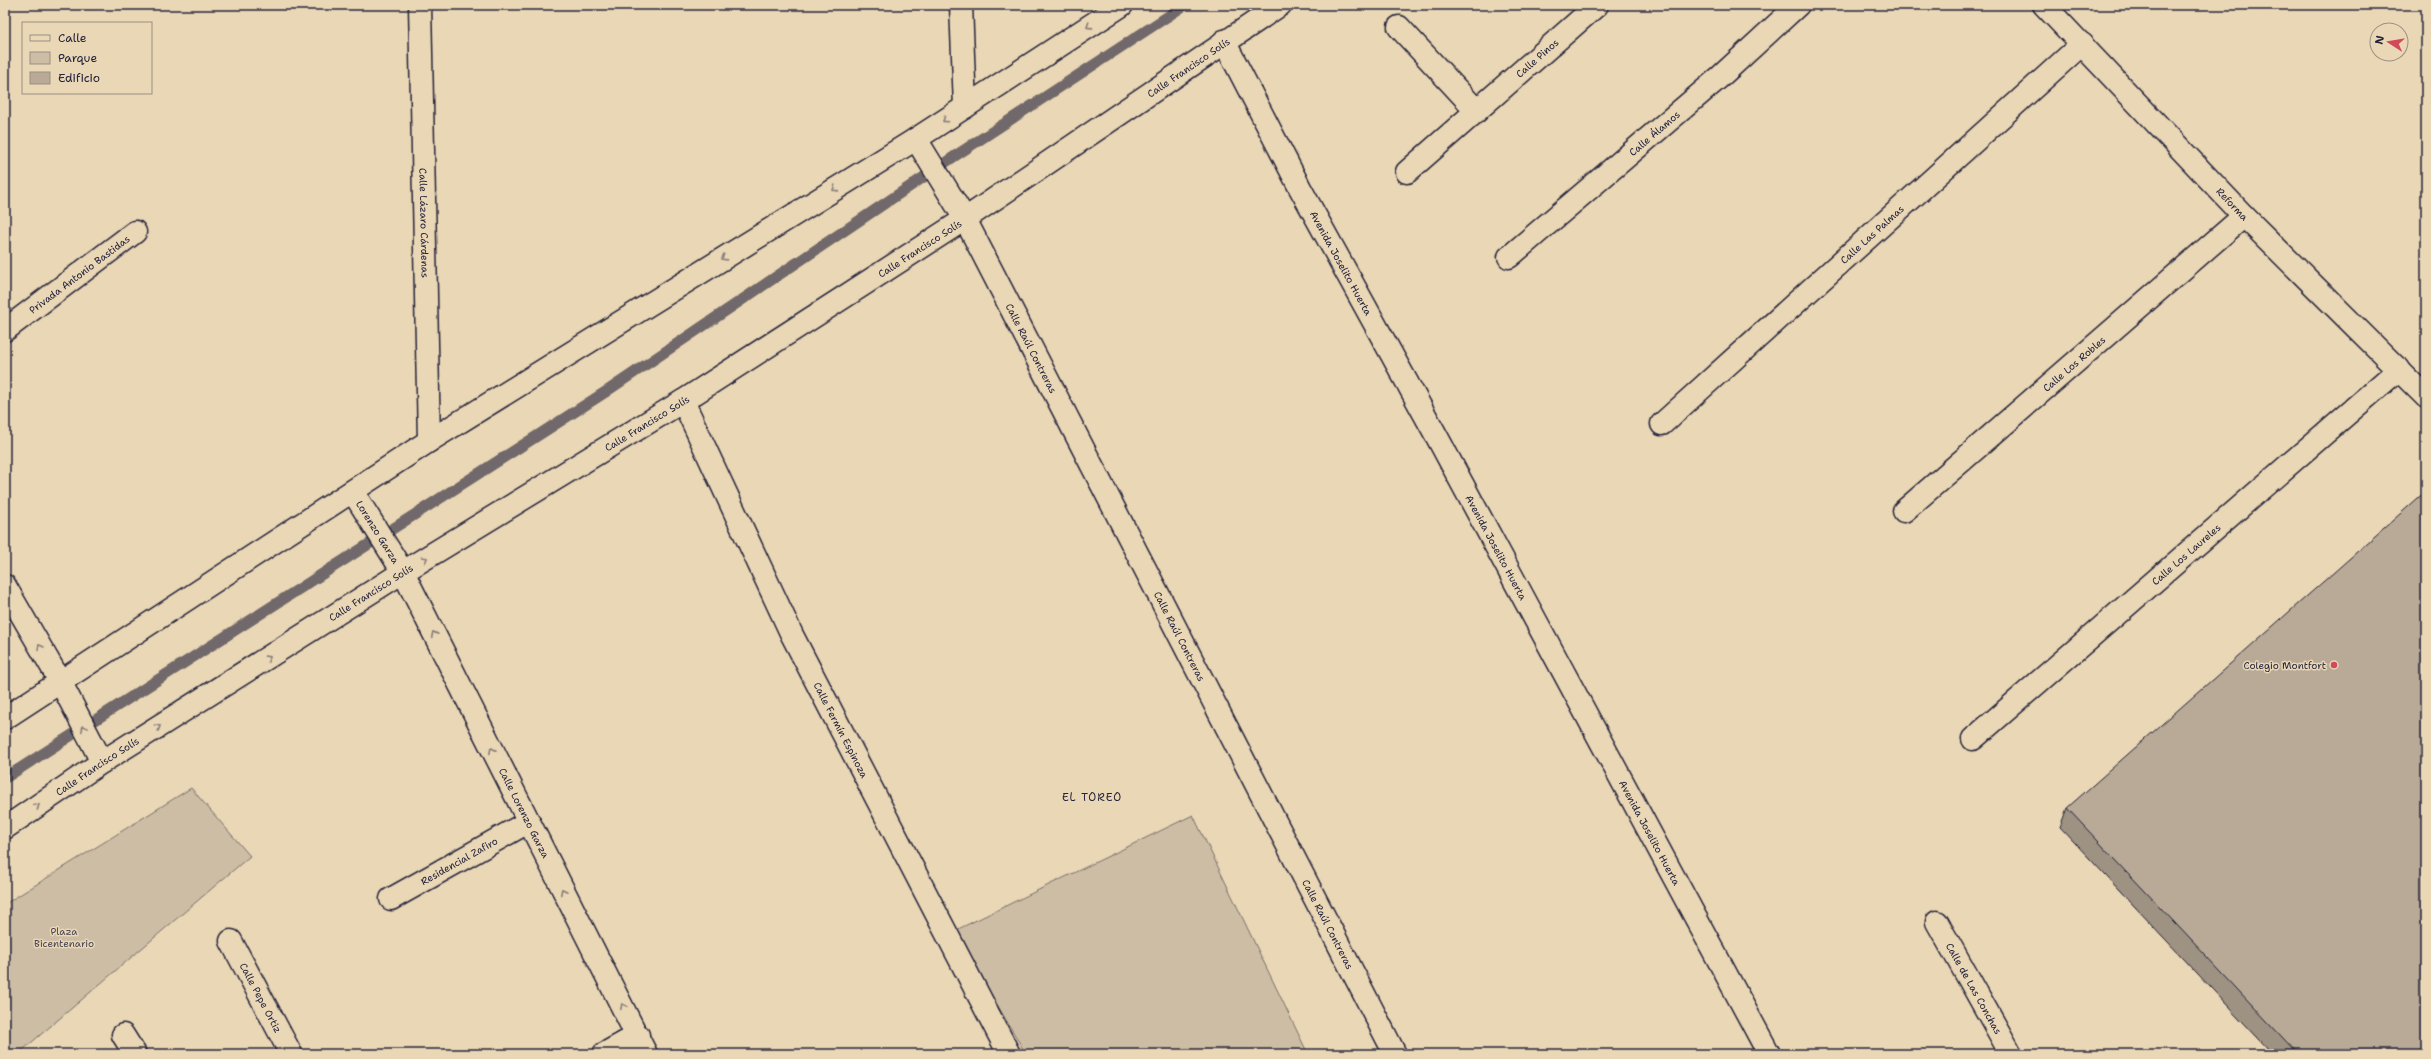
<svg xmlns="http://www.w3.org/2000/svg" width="2431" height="1059" viewBox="0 0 2431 1059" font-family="'Shantell Sans',sans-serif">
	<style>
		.green { fill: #cdbda4; stroke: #787070 }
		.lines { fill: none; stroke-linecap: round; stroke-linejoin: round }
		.stream { stroke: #6f686a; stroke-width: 11 }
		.minor-casing { stroke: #22223b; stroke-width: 25 }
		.major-casing { stroke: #22223b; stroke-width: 25 }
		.minor { stroke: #ead7b5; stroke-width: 22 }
		.major { stroke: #ead7b5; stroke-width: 22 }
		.wall { fill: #9e9282; stroke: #22223b }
		.building { fill: #b8aa97; stroke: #22223b }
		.oneway { stroke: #867c78 }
		.poi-dot { fill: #d1495b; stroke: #ead7b5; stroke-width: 1.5 }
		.labels { text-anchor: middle; stroke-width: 3; stroke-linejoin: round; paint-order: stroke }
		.street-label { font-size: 10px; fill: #22223b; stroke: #ead7b5 }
		.poi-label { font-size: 10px; fill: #22223b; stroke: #ead7b5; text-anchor: end }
		.park-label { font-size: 10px; fill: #444150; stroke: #ead7b5 }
		.neighbourhood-label { font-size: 11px; letter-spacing: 1px; fill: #22223b; stroke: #ead7b5 }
	</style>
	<rect width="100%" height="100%" fill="#ead7b5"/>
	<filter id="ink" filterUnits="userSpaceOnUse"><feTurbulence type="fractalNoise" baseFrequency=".025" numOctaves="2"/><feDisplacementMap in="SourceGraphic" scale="8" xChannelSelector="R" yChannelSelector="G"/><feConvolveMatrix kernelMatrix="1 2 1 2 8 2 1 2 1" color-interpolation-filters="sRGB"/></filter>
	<g filter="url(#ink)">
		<path class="green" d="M191,788L250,856L18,1054H5V904Z
			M1193,815L1308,1054H1026L954,931Z"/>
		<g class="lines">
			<path class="stream" d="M5,778L607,391L952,158L1185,5"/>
			<g class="minor-casing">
				<g id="minor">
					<path id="s1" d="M420,5L429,441"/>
					<path d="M961,5L965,107"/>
					<path id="s2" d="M2044,5L2244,216L2426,397"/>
					<path d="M1399,27L1477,111"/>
					<path id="s3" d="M1224,41L1300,188L1436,435L1769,1054"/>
					<path id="s4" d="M916,139L965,219L1395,1054"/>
					<path id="s5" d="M1407,172L1597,5"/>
					<path id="s6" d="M1509,257L1721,76L1798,5"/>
					<path id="s7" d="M5,330L135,232"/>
					<path id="s8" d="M683,401L792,635L1009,1054"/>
					<path id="s9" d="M1662,424L2082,44"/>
					<path id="s10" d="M353,492L403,572L646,1054"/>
					<path id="s11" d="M1904,511L2244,216"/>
					<path d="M5,586L60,681L102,762"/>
					<path id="s12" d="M1973,739L2399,369"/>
					<path id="s13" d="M391,899L528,822"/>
					<path id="s14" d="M1937,922L2011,1054"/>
					<path id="s15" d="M231,941L291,1054"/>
					<path d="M123,1035L135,1054"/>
					<path d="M604,1054L638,1035"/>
				</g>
			</g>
			<g class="major-casing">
				<g id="major">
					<path d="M5,718L429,441L916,139L1122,5"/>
					<path id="s16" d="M5,828L102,762L403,572L683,401L965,219L1280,5"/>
				</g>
			</g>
			<use href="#minor" class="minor"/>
			<use href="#major" class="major"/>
		</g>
		<path class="wall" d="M2067,808L2426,1054H2273L2060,827Z"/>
		<path class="building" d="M2426,491V1054H2298L2067,808Z"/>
		<defs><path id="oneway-chevron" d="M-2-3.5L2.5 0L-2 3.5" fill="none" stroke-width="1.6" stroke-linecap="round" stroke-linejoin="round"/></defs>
		<g class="oneway">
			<use href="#oneway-chevron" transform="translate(1089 26) rotate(147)"/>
			<use href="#oneway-chevron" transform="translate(945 120) rotate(146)"/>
			<use href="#oneway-chevron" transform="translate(835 189) rotate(148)"/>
			<use href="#oneway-chevron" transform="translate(724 258) rotate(148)"/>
			<use href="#oneway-chevron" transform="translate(425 559) rotate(-31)"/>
			<use href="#oneway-chevron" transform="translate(434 634) rotate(-117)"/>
			<use href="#oneway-chevron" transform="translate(40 647) rotate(-120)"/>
			<use href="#oneway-chevron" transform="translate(268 658) rotate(-32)"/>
			<use href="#oneway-chevron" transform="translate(158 727) rotate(-32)"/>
			<use href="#oneway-chevron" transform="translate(84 728) rotate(-118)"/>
			<use href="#oneway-chevron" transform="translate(492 750) rotate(-117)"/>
			<use href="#oneway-chevron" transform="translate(37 806) rotate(-34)"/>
			<use href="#oneway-chevron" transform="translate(563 891) rotate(-117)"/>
			<use href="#oneway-chevron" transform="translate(623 1006) rotate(-117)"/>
		</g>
	</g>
	<circle class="poi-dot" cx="2334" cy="665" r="4"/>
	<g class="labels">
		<g class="street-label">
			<text dy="4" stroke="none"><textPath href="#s5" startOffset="173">Calle Pinos</textPath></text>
			<text dy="4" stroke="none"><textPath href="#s16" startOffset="1407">Calle Francisco Solís</textPath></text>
			<text dy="4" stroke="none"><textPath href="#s6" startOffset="191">Calle Álamos</textPath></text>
			<text dy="4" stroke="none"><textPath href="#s2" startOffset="274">Reforma</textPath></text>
			<text dy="4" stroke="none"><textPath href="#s1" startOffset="218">Calle Lázaro Cárdenas</textPath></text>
			<text dy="4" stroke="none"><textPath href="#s9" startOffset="283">Calle Las Palmas</textPath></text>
			<text dy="4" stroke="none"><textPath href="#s16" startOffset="1083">Calle Francisco Solís</textPath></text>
			<text dy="4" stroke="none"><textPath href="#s3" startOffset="251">Avenida Joselito Huerta</textPath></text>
			<text dy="4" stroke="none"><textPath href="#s7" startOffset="93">Privada Antonio Bastidas</textPath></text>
			<text dy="4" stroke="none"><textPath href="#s4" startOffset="239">Calle Raúl Contreras</textPath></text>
			<text dy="4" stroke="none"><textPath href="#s11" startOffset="225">Calle Los Robles</textPath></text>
			<text dy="4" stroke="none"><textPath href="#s16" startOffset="759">Calle Francisco Solís</textPath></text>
			<text dy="4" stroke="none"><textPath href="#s10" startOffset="47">Lorenzo Garza</textPath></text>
			<text dy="4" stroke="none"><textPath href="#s3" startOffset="575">Avenida Joselito Huerta</textPath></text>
			<text dy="4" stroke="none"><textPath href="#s12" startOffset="282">Calle Los Laureles</textPath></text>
			<text dy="4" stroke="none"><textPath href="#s16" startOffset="435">Calle Francisco Solís</textPath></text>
			<text dy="4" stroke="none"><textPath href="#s4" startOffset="563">Calle Raúl Contreras</textPath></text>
			<text dy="4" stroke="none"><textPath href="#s8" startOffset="365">Calle Fermín Espinoza</textPath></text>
			<text dy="4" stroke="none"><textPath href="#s16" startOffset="111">Calle Francisco Solís</textPath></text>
			<text dy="4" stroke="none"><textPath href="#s10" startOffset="364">Calle Lorenzo Garza</textPath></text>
			<text dy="4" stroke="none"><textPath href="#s3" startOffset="899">Avenida Joselito Huerta</textPath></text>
			<text dy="4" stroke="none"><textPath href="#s13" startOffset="78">Residencial Zafiro</textPath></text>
			<text dy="4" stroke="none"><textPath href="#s4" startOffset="887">Calle Raúl Contreras</textPath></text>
			<text dy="4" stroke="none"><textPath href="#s14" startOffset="76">Calle de Las Conchas</textPath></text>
			<text dy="4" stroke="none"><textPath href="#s15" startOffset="64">Calle Pepe Ortiz</textPath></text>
		</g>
		<g class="poi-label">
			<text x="2326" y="669">Colegio Montfort</text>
		</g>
		<g class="park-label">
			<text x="64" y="935">Plaza<tspan x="64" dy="12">Bicentenario</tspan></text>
		</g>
		<g class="neighbourhood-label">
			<text x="1092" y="801">EL TOREO</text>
		</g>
	</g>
	<rect width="2431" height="1059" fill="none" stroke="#ead7b5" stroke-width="20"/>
	<rect x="10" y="10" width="2411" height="1039" fill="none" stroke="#22223b" stroke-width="1.5" filter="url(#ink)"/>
	<rect x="22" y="22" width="130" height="72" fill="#ead7b5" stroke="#9a8f84"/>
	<rect x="30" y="35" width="20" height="6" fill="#ead7b5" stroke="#9a8f84"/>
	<text x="58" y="42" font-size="12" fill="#22223b">Calle</text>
	<rect x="30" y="52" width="20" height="12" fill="#cdbda4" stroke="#9a8f84"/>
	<text x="58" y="62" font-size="12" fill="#22223b">Parque</text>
	<rect x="30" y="72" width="20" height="12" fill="#b8aa97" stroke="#9a8f84"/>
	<text x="58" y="82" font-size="12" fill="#22223b">Edificio</text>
	<g transform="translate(2389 42) rotate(282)"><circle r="19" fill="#ead7b5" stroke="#9a8f84"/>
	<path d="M0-3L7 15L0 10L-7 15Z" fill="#d1495b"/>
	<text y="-6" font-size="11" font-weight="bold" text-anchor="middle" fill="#22223b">N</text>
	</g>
</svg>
